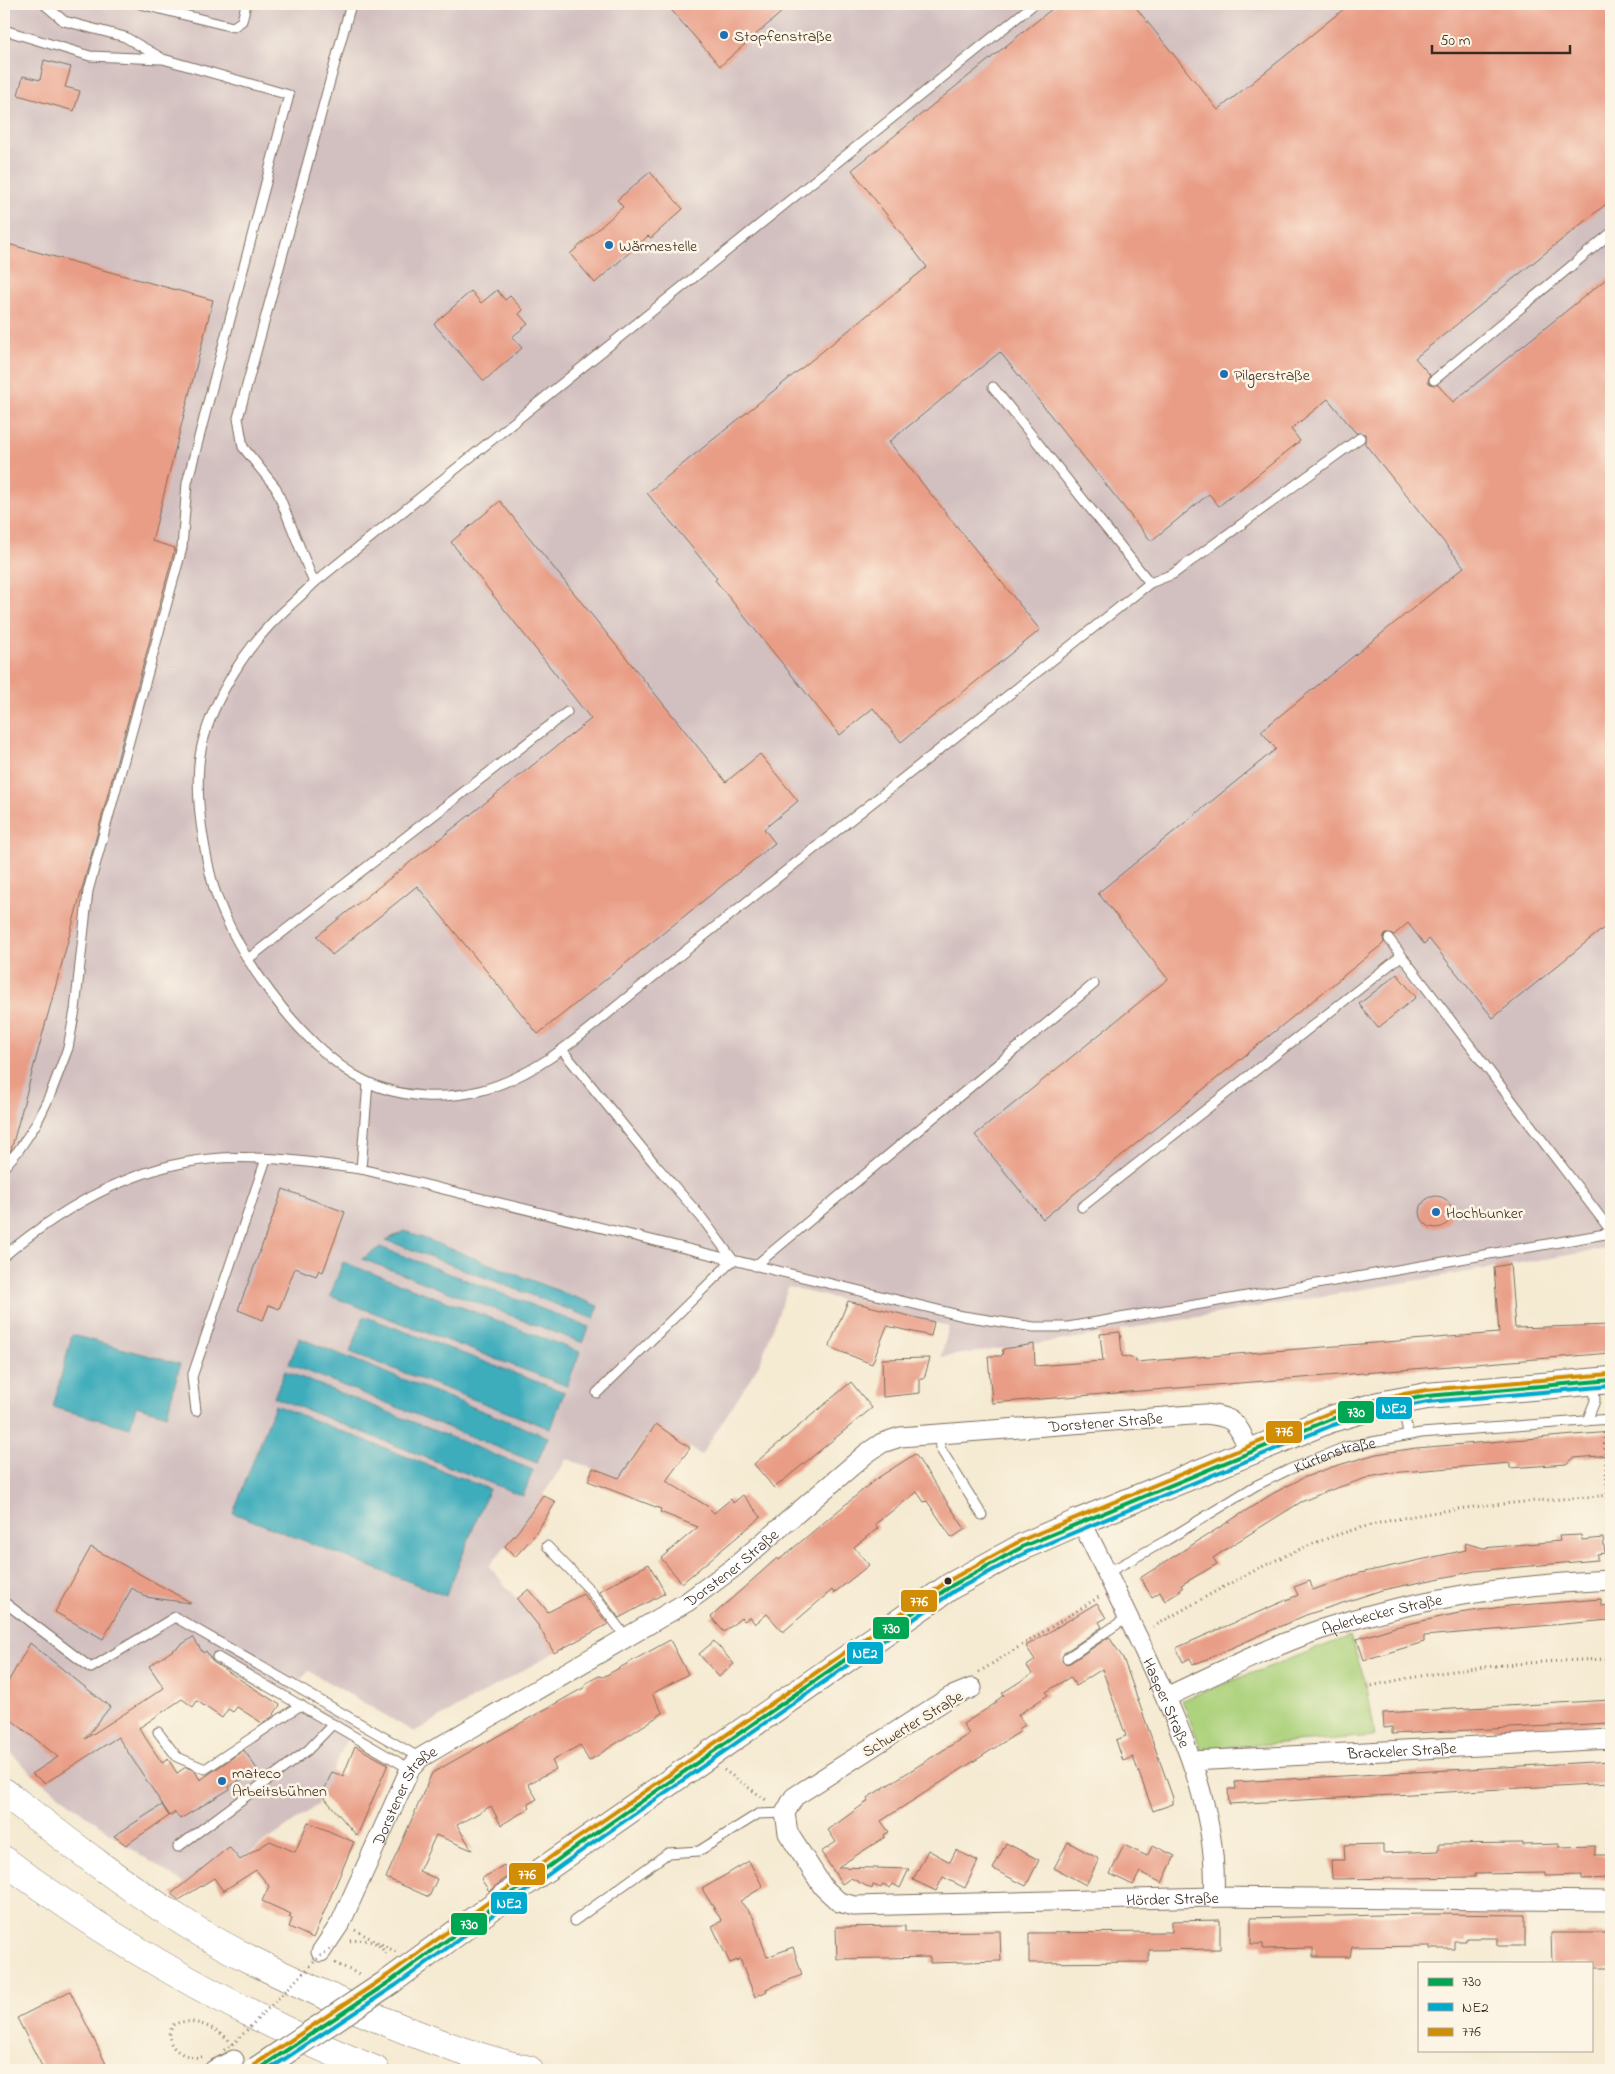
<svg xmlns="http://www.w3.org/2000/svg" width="1615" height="2074" viewBox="0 0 1615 2074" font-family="'Indie Flower',sans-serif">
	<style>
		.industrial { fill: #d2bfc0 }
		.green { fill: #acd27c; stroke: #747e4d }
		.water { fill: #3dacbb; stroke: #3c6b6c }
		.building { fill: #e99d86 }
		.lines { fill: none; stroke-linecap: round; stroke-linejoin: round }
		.lane-casing { stroke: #7c6d5d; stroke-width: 11 }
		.street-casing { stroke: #7c6d5d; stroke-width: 21 }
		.secondary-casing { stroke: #7c6d5d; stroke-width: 28 }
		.highway-casing { stroke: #7c6d5d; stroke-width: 29 }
		.path { stroke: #7c6d5d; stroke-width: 3; stroke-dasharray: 1 4; stroke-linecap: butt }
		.lane { stroke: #fff; stroke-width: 9 }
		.street { stroke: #fff; stroke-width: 19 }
		.secondary { stroke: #fff; stroke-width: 26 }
		.highway { stroke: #fff; stroke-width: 28 }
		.secondary-bridge-casing { stroke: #7c6d5d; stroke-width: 28; stroke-linecap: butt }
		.path-bridge { stroke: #7c6d5d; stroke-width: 3; stroke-dasharray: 1 4; stroke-linecap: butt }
		.secondary-bridge { stroke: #fff; stroke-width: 26 }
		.bus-1-casing { stroke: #fcf5e5; stroke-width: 8 }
		.bus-2-casing { stroke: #fcf5e5; stroke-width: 8 }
		.bus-3-casing { stroke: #fcf5e5; stroke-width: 8 }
		.bus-1 { stroke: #00a651; stroke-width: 4 }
		.bus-2 { stroke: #00a9ce; stroke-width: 4 }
		.bus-3 { stroke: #d18d06; stroke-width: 4 }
		.poi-dot { fill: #1f6fb2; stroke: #fcf5e5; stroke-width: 2 }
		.bus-dot { fill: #3b2a1e; stroke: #fcf5e5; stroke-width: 2 }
		.labels { text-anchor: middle; stroke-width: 5; stroke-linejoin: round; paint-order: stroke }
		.poi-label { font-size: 16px; fill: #3b2a1e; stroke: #fcf5e5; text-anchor: start }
		.street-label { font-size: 16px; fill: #3b2a1e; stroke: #fcf5e5 }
		.line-badge { stroke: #fcf5e5; stroke-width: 2 }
		.badge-label { font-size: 14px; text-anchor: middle; font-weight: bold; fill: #fff }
	</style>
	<rect width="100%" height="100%" fill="#fcf5e5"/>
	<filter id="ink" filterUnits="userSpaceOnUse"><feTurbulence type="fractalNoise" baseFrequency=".02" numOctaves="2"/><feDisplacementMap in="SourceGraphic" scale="10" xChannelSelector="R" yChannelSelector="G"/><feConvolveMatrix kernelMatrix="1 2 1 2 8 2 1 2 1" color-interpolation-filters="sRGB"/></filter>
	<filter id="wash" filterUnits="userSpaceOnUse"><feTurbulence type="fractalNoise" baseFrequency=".0096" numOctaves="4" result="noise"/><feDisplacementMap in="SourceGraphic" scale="20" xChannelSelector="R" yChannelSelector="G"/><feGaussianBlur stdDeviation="1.12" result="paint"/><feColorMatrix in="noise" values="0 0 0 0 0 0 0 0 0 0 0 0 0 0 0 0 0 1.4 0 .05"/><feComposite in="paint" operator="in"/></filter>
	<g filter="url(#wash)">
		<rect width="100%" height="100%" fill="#f5ead2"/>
		<path class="industrial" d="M4,4H1611V1248L1120,1330V1332L941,1357L949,1326L788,1287L760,1363L701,1455L656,1424L618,1478L567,1459L519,1530L489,1566L538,1624L554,1653L414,1732L309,1671L289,1692L220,1652L121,1716L168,1800L313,1705L352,1727L318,1805L195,1891L126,1845L32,1774L4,1746Z"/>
		<path class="green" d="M1350,1636L1367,1687L1375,1736L1201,1749L1182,1700Z"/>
		<path class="water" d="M405,1231L598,1306L594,1319L386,1240Z
			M380,1247L589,1327L583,1343L362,1259Z
			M343,1262L580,1352L567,1386L330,1296Z
			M364,1316L564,1392L551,1429L350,1352Z
			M72,1335L180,1364L167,1415L136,1406L130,1428L53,1407Z
			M299,1338L548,1437L537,1463L289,1364Z
			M285,1371L533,1470L523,1496L274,1397Z
			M275,1405L489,1489L446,1596L233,1513Z"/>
		<g id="blocks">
			<path class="building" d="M666,4H791L720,66Z
				M1058,4H1133L1218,110L1350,4H1611V200L1415,358L1430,375L1428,381L1430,384L1438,385L1453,402L1611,275V922L1493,1018L1429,939L1424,944L1408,923L1394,935L1386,934L1383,937L1384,943L1043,1219L975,1135L1168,979L1098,893L1276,749L1261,731L1464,567L1365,444V434L1356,433L1328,399L1291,429L1300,441L1219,506L1209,494L1151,541L1000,352L889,442L1040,630L901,742L873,708L840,735L715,580L717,578L647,493L927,267L852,170Z
				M44,60L71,67L65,87L80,91L74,111L18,95L23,76L40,80Z
				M650,172L683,209L651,238L648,236L595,283L570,254L623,207L617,200Z
				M4,243L213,300L152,541L175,548L11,1150L4,1158Z
				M497,290L505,300L510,296L523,310L519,314L528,324L512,337L522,348L484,381L434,324L471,291L481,303Z
				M500,501L726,782L760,754L798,801L764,829L775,843L538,1034L417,886L332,955L317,936L591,719L451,542Z
				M1397,974L1416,997L1378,1028L1359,1004Z
				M283,1189L345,1212L323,1272L319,1270L316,1276L295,1268L279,1309L269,1305L263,1320L238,1310Z
				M1420 1212a16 16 0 1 1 32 0a16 16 0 1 1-32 0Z
				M1510,1264L1515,1328L1611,1325V1353L992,1403L988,1356H1002L1003,1349L1034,1344L1035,1366L1103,1361L1100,1334L1120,1332L1122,1356L1136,1359V1362L1499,1333L1494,1267Z
				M848,1301L934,1322L931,1336L887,1326L872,1364L829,1347Z
				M930,1358L924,1379H920V1393L883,1397L882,1359Z
				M851,1382L872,1408L774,1488L754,1464Z
				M656,1424L690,1448L666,1481L707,1506L714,1513L731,1499L733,1503L743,1495L761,1517L682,1583L661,1558L698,1527L660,1512L661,1509L588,1481L593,1468L619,1478Z
				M1611,1432V1455L1574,1458L1566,1464L1510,1468V1463L1390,1473L1369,1477L1325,1492L1301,1502L1232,1545L1213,1558L1217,1564L1181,1585L1183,1588L1179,1590L1181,1591L1165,1601L1160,1592L1152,1597L1140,1578L1272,1494L1303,1478L1332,1467L1376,1454L1416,1448Z
				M915,1454L965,1529L952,1538L927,1501L924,1502L917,1492L875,1524L878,1528L854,1547L869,1565L834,1593L832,1590L783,1632L767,1614L755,1624L750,1617L744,1621L741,1618L724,1632L711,1617L777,1558L779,1560L876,1479Z
				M543,1495L556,1502L533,1537L515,1557L505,1546L519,1530Z
				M1581,1535L1582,1540L1603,1538L1605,1553L1597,1554V1560L1475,1571L1382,1590L1306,1615L1193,1665L1190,1658L1183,1662L1176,1648L1298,1595L1294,1587L1310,1581L1313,1590L1360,1573L1466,1550L1465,1543L1483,1548L1560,1541L1559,1536Z
				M91,1547L190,1602V1603L146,1597L132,1588L103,1639L55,1612Z
				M649,1564L665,1593L619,1618L599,1591Z
				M529,1589L548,1612L583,1594L608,1624L554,1653L538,1625L517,1599Z
				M1601,1599V1606L1609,1605L1610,1620L1424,1636V1642L1364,1660L1357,1639L1395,1627L1459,1613L1509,1606Z
				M1097,1603L1106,1618L1099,1622L1102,1627L1064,1653L1062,1661L1065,1664L1070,1663L1109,1637L1123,1658L1173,1798V1804L1153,1811L1133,1757L1123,1761L1116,1740L1126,1736L1102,1669L1076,1686L1070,1677L1046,1692L1048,1695L1018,1715L1025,1725L1019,1729L1021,1731L881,1821L889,1832L884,1835L885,1837L838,1867L909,1869L900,1888L893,1884L890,1888L883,1884L881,1888L873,1885L872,1889L851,1878L842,1884L821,1852L836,1842L828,1830L868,1801L867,1798L969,1734L963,1724L996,1703V1701L1004,1695L1002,1693L1032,1674L1027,1666L1035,1660L1026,1646Z
				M193,1637L203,1653L206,1651L213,1662L280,1705L272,1717L262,1723L237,1707L233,1712L228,1709L222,1718L197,1701L193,1707L182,1699L139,1728L162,1763L168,1759L177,1773L186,1767L195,1771L200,1780L244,1750L257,1769L229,1787L230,1789L180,1819L175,1812L170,1816L118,1737L45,1783L32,1774L58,1757L4,1714V1689L30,1643L110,1707L85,1739L164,1688L149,1666Z
				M670,1640L688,1674L652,1694L663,1713L589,1761L580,1745L552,1761L556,1769L528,1784L537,1799L528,1804L530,1808L501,1825L491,1806L457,1825L472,1850L436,1835L419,1871L437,1879L429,1897L386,1878L432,1773L585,1687L586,1683L599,1676L603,1677Z
				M714,1641L734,1664L719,1677L699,1654Z
				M1611,1700L1610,1723L1392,1734V1727L1384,1728L1383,1713Z
				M355,1746L388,1764L357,1836L322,1795L332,1772L343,1776Z
				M1611,1761V1783L1229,1804L1228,1789H1236L1235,1782Z
				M162,1805L169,1816L126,1845L114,1836Z
				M308,1822L354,1842L313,1938L289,1927L292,1919L289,1917L291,1914L262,1901L269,1886L256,1870L223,1891L214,1878L179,1900L171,1894L229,1847L240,1860L270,1841L295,1852Z
				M1068,1842L1099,1859L1086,1885L1054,1868Z
				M1006,1843L1039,1860L1026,1886L993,1869Z
				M1523,1843V1845L1559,1844V1847L1595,1846V1855H1611V1878L1582,1879V1875L1546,1876V1873L1475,1874V1877L1332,1879L1331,1860H1345L1344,1845L1383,1844V1853L1439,1851V1844Z
				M1124,1845L1147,1856L1153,1845L1175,1856L1162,1883L1140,1872L1133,1885L1110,1874Z
				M928,1850L950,1862L956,1850L978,1861L965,1888L943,1877L936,1891L913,1880Z
				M749,1861L763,1887L740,1901L753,1917L767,1957L793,1947L802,1975L766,1989L767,1991L755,1997L740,1959L730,1963L721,1945L712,1926L722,1921L702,1889Z
				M504,1865L510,1875L489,1891L481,1879Z
				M1425,1914L1525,1915V1946H1498V1938H1466V1941H1454V1949H1430V1946L1352,1947L1350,1957H1313V1948L1263,1949V1944H1251V1918Z
				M1220,1920V1949L1149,1950V1962L1029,1963V1933L1172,1932V1921Z
				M905,1926V1932L1000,1931L1001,1961L930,1963V1957L837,1959L836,1927Z
				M1551,1933H1611V1968H1591V1963H1552Z
				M70,1991L109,2070H44L17,2018Z"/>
		</g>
	</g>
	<g filter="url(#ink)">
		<use href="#blocks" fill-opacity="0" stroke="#7c6d5d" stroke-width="1"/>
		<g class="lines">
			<g class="lane-casing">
				<g id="lane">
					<path d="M140,4L233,27L242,21L246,4"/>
					<path d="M351,4L238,418L243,447L276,488L314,583C299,598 283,611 269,626C237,660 203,718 199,764C196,800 202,838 210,873C225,942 301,1049 365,1081C399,1098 442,1100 479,1091C536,1076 579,1037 623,1001C654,976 684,952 715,927C860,812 1005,697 1150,583L1173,574L1360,438"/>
					<path d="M4,30L90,56L161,59"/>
					<path d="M1434,380L1611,233"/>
					<path d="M993,387L1150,583"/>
					<path d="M314,583L1034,4"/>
					<path d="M1389,939L1611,1231"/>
					<path d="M248,959L567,712"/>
					<path d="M563,1051L654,1163L702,1218L733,1260L963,1316L1034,1327H1068L1611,1233"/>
					<path d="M4,1167L18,1151L36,1124L50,1095L68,1048L75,1010L88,891L182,548L187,483L289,95L163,59L125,37L64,21L44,4"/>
					<path d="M361,1169L733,1260L597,1393"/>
					<path d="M1082,1207L1401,956"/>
					<path d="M4,1256C62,1208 134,1166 210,1159C260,1154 312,1163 361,1169L368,1083"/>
					<path d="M755,1266L1094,984"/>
					<path d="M1398,1405L1405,1417L1408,1435"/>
					<path d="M196,1411L192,1377L266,1159"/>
					<path d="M1587,1421L1595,1401L1594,1383"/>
					<path d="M939,1434L940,1448L982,1515"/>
					<path d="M547,1546L589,1589L626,1637"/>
					<path id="s1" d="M1107,1573L1167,1540L1255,1486L1288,1470L1345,1447L1421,1433L1611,1419"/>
					<path d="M4,1602L91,1668L175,1617L420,1758"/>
					<path d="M217,1657L410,1769"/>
					<path d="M1067,1658L1128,1617"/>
					<path d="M158,1732L177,1757L205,1769L301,1705"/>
					<path d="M178,1847L308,1750L333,1724"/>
					<path d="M574,1921L668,1853L699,1851L758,1814L785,1813"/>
				</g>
			</g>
			<g class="street-casing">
				<g id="street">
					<path id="s2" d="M1081,1521C1102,1562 1121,1603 1141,1644C1178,1723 1219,1808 1214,1897"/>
					<path id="s3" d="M972,1688L950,1697L794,1797L785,1813L788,1833L823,1887L839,1902L854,1906L1214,1897L1611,1901"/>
					<path id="s4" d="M1166,1697C1216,1674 1267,1648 1319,1630C1415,1598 1511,1585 1611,1580"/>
					<path id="s5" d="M1192,1761L1611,1739"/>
					<path id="s6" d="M321,1952L341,1922L410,1769L420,1758L687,1602L733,1568L867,1453L882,1443L900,1437L1205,1414C1237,1417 1237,1424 1250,1452"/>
					<path d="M214,2070L234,2060"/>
				</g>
			</g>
			<g class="secondary-casing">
				<path id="secondary" d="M515,1890L951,1586L1024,1546L1081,1521L1331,1419L1379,1405L1427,1396L1611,1380"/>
			</g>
			<g class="highway-casing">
				<path id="highway" d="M4,1792C62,1837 119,1882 182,1921C227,1950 277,1973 327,1996C391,2025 460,2054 529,2070
					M4,1860C118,1946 243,2016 375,2070"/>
			</g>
			<path class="path" d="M1604,1433L1611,1564
				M1153,1627C1218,1590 1284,1550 1356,1529C1438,1506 1527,1502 1611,1495
				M979,1672L1099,1597
				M1367,1687C1447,1668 1529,1661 1611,1659
				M724,1770L766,1800
				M355,1930L396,1952
				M350,1941C367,1939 381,1940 387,1958
				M335,1963L361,1975
				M202,2057C183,2059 161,2046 173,2025C189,2015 221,2029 232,2044"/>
			<use href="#lane" class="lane"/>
			<use href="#street" class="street"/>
			<use href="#secondary" class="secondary"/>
			<use href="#highway" class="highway"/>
			<g class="secondary-bridge-casing">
				<path id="secondary-bridge" d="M257,2070L392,1980L515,1890"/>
			</g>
			<path class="path-bridge" d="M224,2050L233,2044L318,1958L333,1947"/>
			<use href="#secondary-bridge" class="secondary-bridge"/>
			<g class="bus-1-casing">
				<path id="bus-1" d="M257,2070L392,1980L563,1856L951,1586L1024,1546L1331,1419L1379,1405L1427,1396L1611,1380"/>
			</g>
			<g class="bus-2-casing">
				<path id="bus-2" d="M268,2070L396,1985L567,1861L954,1591L1027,1552L1333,1425L1380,1411L1428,1402L1611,1386"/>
			</g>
			<g class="bus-3-casing">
				<path id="bus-3" d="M254,2065L388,1975L559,1851L948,1581L1022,1540L1329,1413L1377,1399L1426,1390L1610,1374"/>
			</g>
			<use href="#bus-1" class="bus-1"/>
			<use href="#bus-2" class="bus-2"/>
			<use href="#bus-3" class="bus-3"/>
		</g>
	</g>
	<g class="poi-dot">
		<circle cx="724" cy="35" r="5"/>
		<circle cx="609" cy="245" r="5"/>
		<circle cx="1224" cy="374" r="5"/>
		<circle cx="1436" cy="1212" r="5"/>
		<circle cx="222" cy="1781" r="5"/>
	</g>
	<circle class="bus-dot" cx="948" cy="1581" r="4.5"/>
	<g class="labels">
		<g class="poi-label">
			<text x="734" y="41">Stopfenstraße</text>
			<text x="619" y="251">Wärmestelle</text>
			<text x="1234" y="380">Pilgerstraße</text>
			<text x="1446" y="1218">Hochbunker</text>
			<text x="232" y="1778">mateco<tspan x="232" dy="18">Arbeitsbühnen</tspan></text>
		</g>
		<g class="street-label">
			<text dy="6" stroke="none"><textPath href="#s6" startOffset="1005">Dorstener Straße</textPath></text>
			<text dy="6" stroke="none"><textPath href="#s1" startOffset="258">Kürtenstraße</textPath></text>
			<text dy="6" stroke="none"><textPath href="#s6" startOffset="584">Dorstener Straße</textPath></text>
			<text dy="6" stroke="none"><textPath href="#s4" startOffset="232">Aplerbecker Straße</textPath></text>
			<text dy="6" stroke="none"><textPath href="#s2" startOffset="201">Hasper Straße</textPath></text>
			<text transform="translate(912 1723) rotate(-31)" y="6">Schwerter Straße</text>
			<text dy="6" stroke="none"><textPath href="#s5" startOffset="210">Brackeler Straße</textPath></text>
			<text dy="6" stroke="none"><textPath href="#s6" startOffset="179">Dorstener Straße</textPath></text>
			<text dy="6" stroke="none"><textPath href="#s3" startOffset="668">Hörder Straße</textPath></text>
		</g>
	</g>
	<g class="line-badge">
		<rect x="1375" y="1396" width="38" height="24" rx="5" fill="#00a9ce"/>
		<rect x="1337" y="1400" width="38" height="24" rx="5" fill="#00a651"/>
		<rect x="1265" y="1420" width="38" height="24" rx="5" fill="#d18d06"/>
		<rect x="900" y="1589" width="38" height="24" rx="5" fill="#d18d06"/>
		<rect x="872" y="1616" width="38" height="24" rx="5" fill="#00a651"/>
		<rect x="846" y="1641" width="38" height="24" rx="5" fill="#00a9ce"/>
		<rect x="508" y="1862" width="38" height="24" rx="5" fill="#d18d06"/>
		<rect x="490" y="1891" width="38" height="24" rx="5" fill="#00a9ce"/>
		<rect x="450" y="1912" width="38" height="24" rx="5" fill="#00a651"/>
	</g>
	<g class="badge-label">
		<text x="1394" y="1413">NE2</text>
		<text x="1356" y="1417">730</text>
		<text x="1284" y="1436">776</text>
		<text x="919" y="1606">776</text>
		<text x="891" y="1633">730</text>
		<text x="865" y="1658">NE2</text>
		<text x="527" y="1879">776</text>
		<text x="509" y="1908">NE2</text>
		<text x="469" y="1929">730</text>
	</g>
	<rect width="1615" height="2074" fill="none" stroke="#fcf5e5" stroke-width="20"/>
	<rect x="1418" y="1962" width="175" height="90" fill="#fcf5e5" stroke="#afa495"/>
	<rect x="1428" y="1978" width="25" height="8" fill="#00a651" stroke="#afa495"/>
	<text x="1462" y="1986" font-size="15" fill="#3b2a1e">730</text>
	<rect x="1428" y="2003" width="25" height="8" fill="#00a9ce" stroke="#afa495"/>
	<text x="1462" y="2012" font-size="15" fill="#3b2a1e">NE2</text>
	<rect x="1428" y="2028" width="25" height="8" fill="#d18d06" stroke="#afa495"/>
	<text x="1462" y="2036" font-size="15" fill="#3b2a1e">776</text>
	<path d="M1432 45v8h138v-8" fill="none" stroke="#3b2a1e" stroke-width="2.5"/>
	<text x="1440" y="45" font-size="15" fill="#3b2a1e" stroke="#fcf5e5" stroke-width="4" paint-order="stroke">50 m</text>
</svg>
